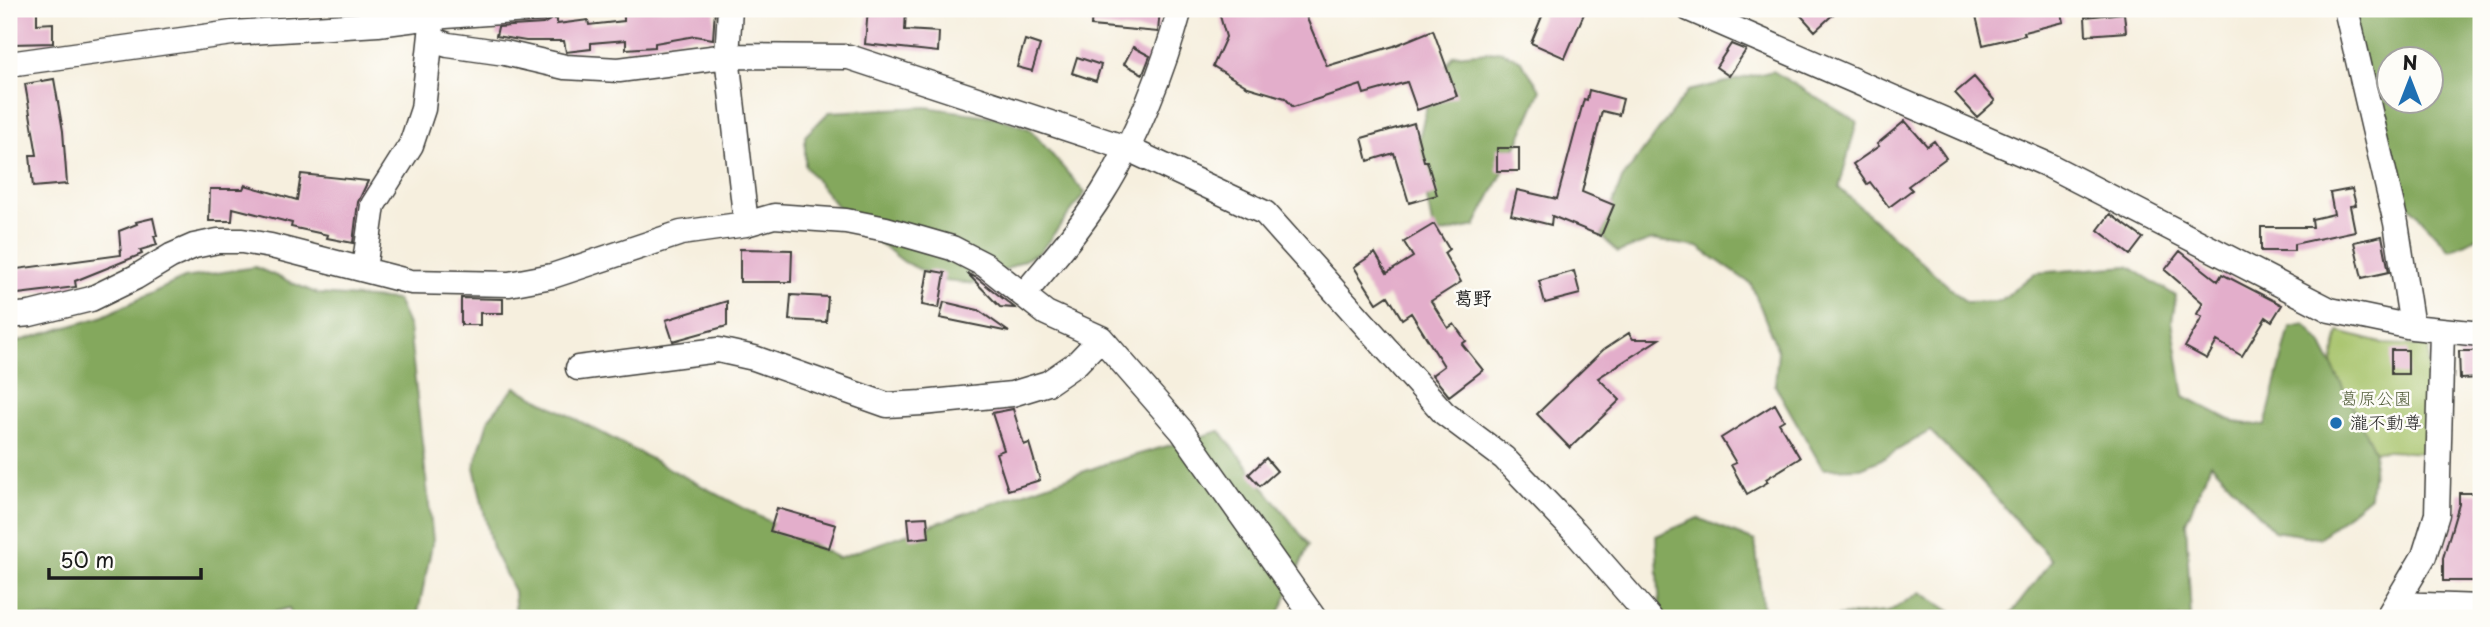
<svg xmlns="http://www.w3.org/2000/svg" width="2490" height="627" viewBox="0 0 2490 627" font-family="'Playpen Sans','Klee One',sans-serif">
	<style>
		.green { fill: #a6c269; stroke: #616f42; stroke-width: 2 }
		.forest { fill: #84a85d; stroke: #50623c; stroke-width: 2; fill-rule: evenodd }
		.building { fill: #e3aecb }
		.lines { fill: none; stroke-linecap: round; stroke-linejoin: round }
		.minor-casing { stroke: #3d3c39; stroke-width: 27 }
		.minor { stroke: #fff; stroke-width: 24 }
		.poi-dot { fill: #1f6fb2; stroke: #fdfcf7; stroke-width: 2.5 }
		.labels { text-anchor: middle; stroke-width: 5; stroke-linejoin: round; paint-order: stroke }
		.park-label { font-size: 18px; fill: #535e3b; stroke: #fdfcf7 }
		.poi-label { font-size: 18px; fill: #1c1c1c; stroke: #fdfcf7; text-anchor: start }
		.neighbourhood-label { font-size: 19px; font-weight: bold; fill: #1c1c1c; stroke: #fdfcf7 }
	</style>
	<rect width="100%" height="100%" fill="#fdfcf7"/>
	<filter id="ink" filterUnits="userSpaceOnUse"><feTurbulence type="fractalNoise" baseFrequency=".0143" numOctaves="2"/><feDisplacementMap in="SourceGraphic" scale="14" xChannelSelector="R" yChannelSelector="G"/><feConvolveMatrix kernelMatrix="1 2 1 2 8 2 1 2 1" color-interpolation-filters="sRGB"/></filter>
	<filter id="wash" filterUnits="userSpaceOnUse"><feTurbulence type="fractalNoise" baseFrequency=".00686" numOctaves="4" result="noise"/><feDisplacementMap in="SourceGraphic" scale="28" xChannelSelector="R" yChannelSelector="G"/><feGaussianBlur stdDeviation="1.57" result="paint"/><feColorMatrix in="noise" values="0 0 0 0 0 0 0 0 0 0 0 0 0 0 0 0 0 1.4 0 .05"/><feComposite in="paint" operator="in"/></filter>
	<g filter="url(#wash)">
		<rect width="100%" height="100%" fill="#f6efde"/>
		<path class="green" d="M2339,332L2385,344L2429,346L2426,453L2313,447Z"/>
		<path class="forest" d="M2347,9H2481V236L2450,250L2404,200L2347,40ZM2388,60H2430V102H2388Z
			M1501,51L1521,61L1541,90L1516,147L1475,226L1434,235L1417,147L1432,85L1454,55Z
			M1773,71L1857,122L1839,188L1966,302L2000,301L2035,273L2128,266L2176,296L2172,321L2184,396L2234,422L2265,426L2290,327L2305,324L2321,343L2375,452L2370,496L2319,538L2274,531L2211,463L2186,522L2191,618H2008L2052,560L1975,475L1930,431L1884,458L1861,468L1823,469L1775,385L1778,351L1751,284L1698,247L1652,240L1618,252L1601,236L1622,179L1688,91Z
			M926,107L996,117L1030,129L1085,193L1040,252L978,284L944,281L904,262L844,215L805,166V136L829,112Z
			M255,267L318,294L397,300L409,327L433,540L417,618H293L289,608L267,614L265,618H9V344L101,317L184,278Z
			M515,387L838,558L1108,463L1220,431L1309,545L1277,618H516L514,591L492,548L474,467L489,418Z
			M1698,518L1755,541L1764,618H1665L1660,612L1656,536Z
			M1921,592L1960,618H1837L1838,616L1888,612Z"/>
		<g id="blocks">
			<path class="building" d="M11,9H37V24L53,23V43L12,44Z
				M656,9H715L713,39L695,36L655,43V47L626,49V40L591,43V49L566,52L564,41H526L496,36L498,27L543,24L552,19H557V24L588,20L589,25L624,21V11Z
				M868,9H906L905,30L939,32L938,52L865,44Z
				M1092,9H1160L1158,32L1091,26Z
				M1218,9H1303L1327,66L1394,46L1433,30L1457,96L1417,110L1407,82L1364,94L1361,85L1293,107L1285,98L1248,87L1213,66L1226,37Z
				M1545,9H1586L1565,58L1531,43Z
				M1795,9H1839L1815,31Z
				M2006,9H2061L2064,22L2024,32L2025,35L1983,45L1976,16Z
				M2124,13L2126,32L2086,35L2085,17Z
				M1025,40L1040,45L1032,71L1017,67Z
				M1731,44L1746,50L1729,76L1716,67Z
				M1133,47L1150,56L1143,74L1124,64Z
				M1077,57L1101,65L1096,81L1072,73Z
				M1974,77L1995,101L1977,117L1955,93Z
				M54,79L63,131L67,184L33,187L30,155H37L25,84Z
				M1589,90L1623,99L1619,115L1602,111L1582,192L1614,205L1601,236L1552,216L1551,225L1511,215L1517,190L1557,199L1584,99L1587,100Z
				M1905,121L1927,146L1934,141L1946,158L1908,186L1912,190L1889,207L1870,182L1867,184L1853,164L1879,146L1877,144Z
				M1414,123L1424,161H1427L1437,195L1409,203L1394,153L1368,161L1362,138Z
				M1497,148H1519V171H1497Z
				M301,174L368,181L358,202L353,243L327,238L328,235L291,227L292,223L233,208L232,221H209L210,189H243L245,185L297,200Z
				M2352,189L2356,205L2350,206L2355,231L2294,244V251H2261V227H2313L2312,219L2334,214L2330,193Z
				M2110,214L2143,238L2130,255L2098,230Z
				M153,218L157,236H154L157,245L140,250L142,254L75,281L76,287L9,295V270L121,255L119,231L137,224L136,222Z
				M1434,224L1449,249L1444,253L1461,282L1431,301L1448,328L1454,324L1466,341L1462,344L1483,370L1449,396L1432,375L1444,366L1411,313L1402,319L1388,296L1377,303L1354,267L1375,253L1387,273L1413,257L1404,242Z
				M2382,236L2389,272L2362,278L2354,242Z
				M740,249L792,250L791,282H740Z
				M2180,251L2218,281L2222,274L2282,305L2272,321L2266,317L2242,356L2217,341L2207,359L2185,347L2202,317L2197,314L2203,303L2165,270Z
				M928,270L945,273L939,308L922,305Z
				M1574,271L1580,294L1545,303L1539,281Z
				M967,273L977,278L1015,308L1000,307Z
				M791,295L828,297L826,322L789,320Z
				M461,298L503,299V313H480V325H461Z
				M727,301V326L673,341L666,320Z
				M944,302L978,310L1009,332L940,318Z
				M1629,333L1633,339H1659L1598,378L1620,400L1570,448L1537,414L1603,350Z
				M2391,350H2408V374H2391Z
				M2459,351H2481V378L2460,379Z
				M1775,404L1784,420L1779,423L1800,458L1766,479L1768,482L1747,494L1731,465L1736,463L1721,438Z
				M1013,409L1024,445L1029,443L1040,480L1008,490L996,453L1004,450L992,413Z
				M1266,458L1277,471L1260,486L1249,474Z
				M2459,493H2481V581H2443V558L2459,504Z
				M777,508L836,525L829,548L770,531Z
				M927,517L929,537L910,539L908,518Z"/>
		</g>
	</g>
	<g filter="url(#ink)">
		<use href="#blocks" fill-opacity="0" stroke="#3d3c39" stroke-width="2"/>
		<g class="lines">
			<g class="minor-casing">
				<path id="minor" d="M730,9L727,56L746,224
					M1689,9L2046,164L2330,310L2412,327L2481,334
					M2346,9L2396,223L2412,327
					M432,40L448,45L505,53L565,67L619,70L727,56L849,57L1126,148L1265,213L1444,413L1504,458L1575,532L1650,618
					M9,64L232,33L378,24L432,17L542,9
					M364,269L373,205L411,145L423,109L432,25
					M1023,295C1051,262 1080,229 1103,192C1136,140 1164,68 1180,9
					M9,316L30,314L91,299L136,277L171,256L194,246L218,241H242L271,246L411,282L509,284L552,276L681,233L746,224L774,216L846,221L886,229L952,248L985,265L1046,313L1101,338L1182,431L1314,618
					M578,368L718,350L754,358L887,405L922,403L1012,394L1048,383L1077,363L1101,338
					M2396,604L2481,607
					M2387,618L2424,556L2437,514L2442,331"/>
			</g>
			<use href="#minor" class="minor"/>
		</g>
	</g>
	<circle class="poi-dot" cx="2336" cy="423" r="7"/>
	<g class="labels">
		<g class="park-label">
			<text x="2376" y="405">葛原公園</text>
		</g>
		<g class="poi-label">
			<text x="2350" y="429">瀧不動尊</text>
		</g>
		<g class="neighbourhood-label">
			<text x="1473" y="305">葛野</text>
		</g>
	</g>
	<rect width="2490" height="627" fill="none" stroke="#fdfcf7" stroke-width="35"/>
	<g transform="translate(2410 80)"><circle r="33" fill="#fdfcf7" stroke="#a3a29f" stroke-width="2"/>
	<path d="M0-5L12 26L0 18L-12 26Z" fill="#1f6fb2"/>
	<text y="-10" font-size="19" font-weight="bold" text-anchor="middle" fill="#1c1c1c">N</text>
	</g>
	<path d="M49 568v10h152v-10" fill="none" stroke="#1c1c1c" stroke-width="3.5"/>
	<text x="60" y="568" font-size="21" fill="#1c1c1c" stroke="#fdfcf7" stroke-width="5" paint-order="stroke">50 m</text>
</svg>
